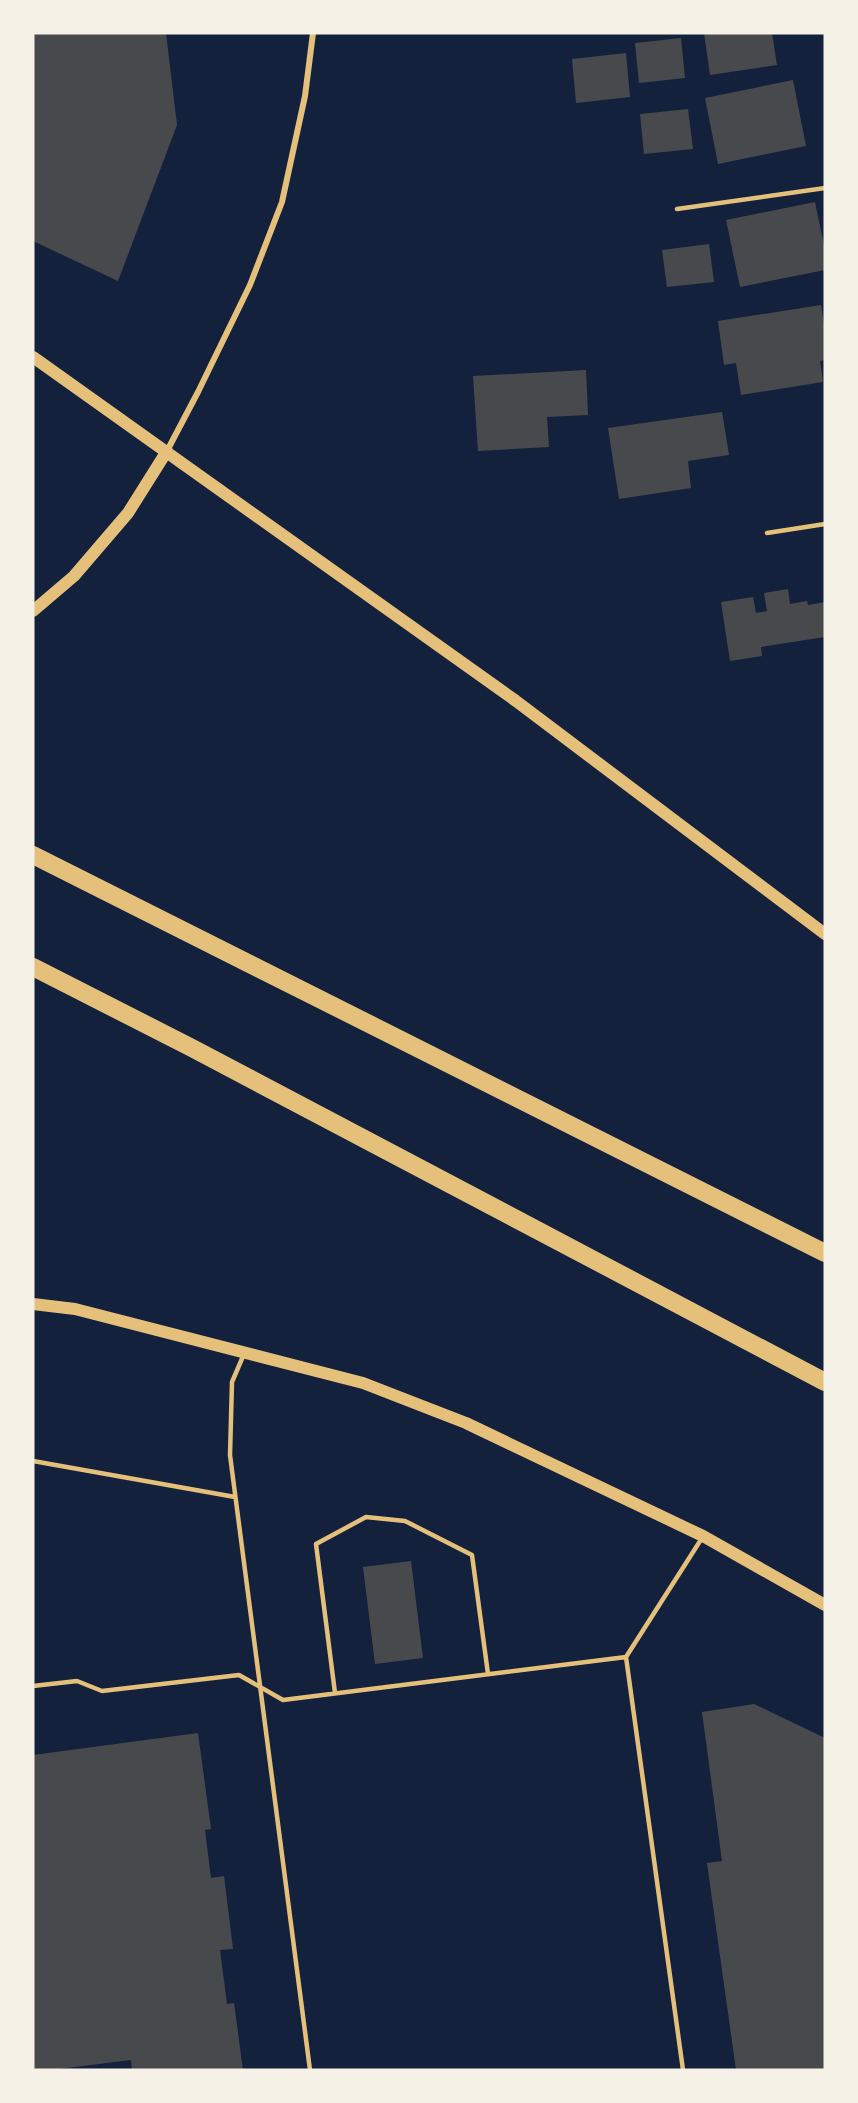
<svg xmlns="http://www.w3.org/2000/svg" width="858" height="2103" viewBox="0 0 858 2103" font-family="Bitter,serif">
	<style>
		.building { fill: #48494c }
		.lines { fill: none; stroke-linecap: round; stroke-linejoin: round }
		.service { stroke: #e5c07b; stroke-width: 4.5 }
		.minor { stroke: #e5c07b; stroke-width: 6 }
		.secondary { stroke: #e5c07b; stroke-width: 12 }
		.motorway { stroke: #e5c07b; stroke-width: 18 }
	</style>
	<rect width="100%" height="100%" fill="#14213d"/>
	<path class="building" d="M33,33H166L177,125L118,281L33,241Z
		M704,33H772L777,65L710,75Z
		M681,38L685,78L639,83L635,43Z
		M626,53L630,97L576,103L572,59Z
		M793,80L806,146L718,164L705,98Z
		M688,109L693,149L644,154L640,114Z
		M815,202L825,250V270L740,287L726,220Z
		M709,244L714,282L667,287L662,250Z
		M821,305L825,329V360L820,361L823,382L741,395L736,363L724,365L718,321Z
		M586,370L588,415L547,417L549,447L478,451L473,376Z
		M722,412L729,455L688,461L691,488L619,499L608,428Z
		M788,589L790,604L807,601L808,605L825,602V637L761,647L762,656L730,661L721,602L753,597L756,613L767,611L764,593Z
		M411,1561L423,1658L375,1664L363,1567Z
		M754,1704L825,1738V2070H736L707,1863L722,1861L702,1712Z
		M198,1733L211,1829L205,1830L211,1878L224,1876L233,1949L220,1950L227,2004L234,2003L243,2070H132L131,2060L51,2070H33V1755Z"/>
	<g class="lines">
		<path class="service" d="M677,209L825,188
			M767,533L825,524
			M244,1354L232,1382L230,1455L310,2070
			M33,1461L235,1497
			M33,1686L77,1681L102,1691L239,1675L283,1700L626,1657
			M335,1693L316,1544L366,1517L405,1521L472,1555L488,1674
			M683,2070L626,1657L702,1538"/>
		<path class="minor" d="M167,451L198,392L250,285L282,202L305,96L313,33"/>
		<path class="secondary" d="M33,357L516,701L825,934
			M33,611L74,576L128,513L167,451
			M33,1304L75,1309L363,1383L466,1423L703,1536L825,1605"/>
		<path class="motorway" d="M33,855L825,1253
			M33,967L192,1048L825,1382"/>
	</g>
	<rect width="858" height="2103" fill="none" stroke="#f6f1e7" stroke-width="69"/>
</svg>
